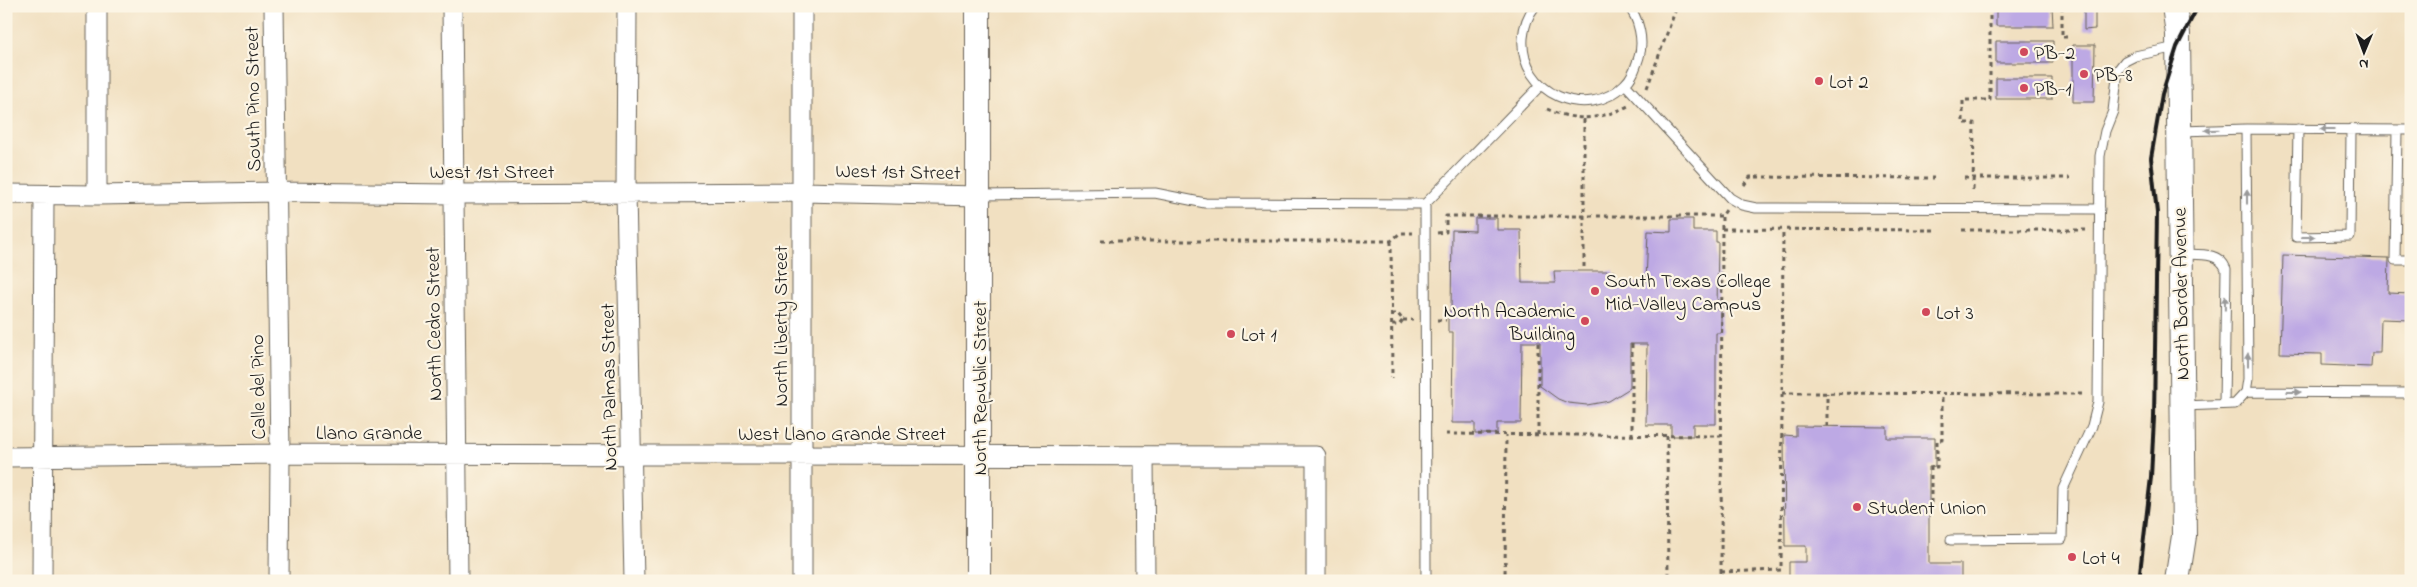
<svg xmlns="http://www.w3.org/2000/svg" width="2417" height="587" viewBox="0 0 2417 587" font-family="'Indie Flower',sans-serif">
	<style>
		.building { fill: #bda9e4 }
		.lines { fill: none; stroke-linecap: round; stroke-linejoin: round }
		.service-casing { stroke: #676156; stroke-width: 11 }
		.minor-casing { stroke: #676156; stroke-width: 21 }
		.tertiary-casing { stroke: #676156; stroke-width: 26 }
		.path { stroke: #676156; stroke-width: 3; stroke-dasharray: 4 4; stroke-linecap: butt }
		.service { stroke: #fff; stroke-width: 9 }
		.minor { stroke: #fff; stroke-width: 19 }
		.tertiary { stroke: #fff; stroke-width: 24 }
		.rail { stroke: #1c1c1c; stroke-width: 4 }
		.oneway { fill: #999 }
		.poi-dot { fill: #d1495b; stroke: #fcf5e5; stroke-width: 2 }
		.labels { text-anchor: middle; stroke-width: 4.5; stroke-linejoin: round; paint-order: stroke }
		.poi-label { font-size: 20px; fill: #1c1c1c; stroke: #fcf5e5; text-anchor: start }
		.street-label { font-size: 20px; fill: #1c1c1c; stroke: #fcf5e5 }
	</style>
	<rect width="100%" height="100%" fill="#fcf5e5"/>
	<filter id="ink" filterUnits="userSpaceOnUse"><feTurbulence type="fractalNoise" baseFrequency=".02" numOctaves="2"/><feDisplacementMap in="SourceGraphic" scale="10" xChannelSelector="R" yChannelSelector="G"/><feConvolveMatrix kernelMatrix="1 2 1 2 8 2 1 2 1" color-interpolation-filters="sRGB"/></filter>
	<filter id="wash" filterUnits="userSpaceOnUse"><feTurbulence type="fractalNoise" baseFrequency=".0096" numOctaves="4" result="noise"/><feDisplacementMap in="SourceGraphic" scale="20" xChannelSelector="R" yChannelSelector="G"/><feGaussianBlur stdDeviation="1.12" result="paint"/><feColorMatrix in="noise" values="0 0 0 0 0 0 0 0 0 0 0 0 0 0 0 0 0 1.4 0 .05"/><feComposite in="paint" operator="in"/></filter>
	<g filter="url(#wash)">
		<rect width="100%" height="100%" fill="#f1e0c1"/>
		<g id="blocks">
			<path class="building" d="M1996,6H2052L2053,26H1996Z
				M2084,6H2095V29L2084,30Z
				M1996,41H2053V63H1996Z
				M2073,45H2095L2094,102H2073Z
				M1996,78H2052V99H1996Z
				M1475,218H1497V230H1521L1522,283H1555L1554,271H1614V283H1646L1648,231L1671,232V219H1693V231H1716V242H1718L1717,310H1721V333H1716V424H1693V436H1671V425H1646L1647,344H1630V388L1609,401L1587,405L1568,403L1558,399L1540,386V342H1522L1521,423H1497V434H1475V423H1452L1453,332H1448V311H1451L1452,230L1475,231Z
				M2283,255L2389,258L2388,293L2411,294V320L2381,319L2380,353H2372L2371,367L2322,365V354L2280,353Z
				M1796,426L1887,427V438H1935V466L1929,467V564H1961V581H1789V562H1806V546H1785L1784,435L1796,436Z"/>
		</g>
	</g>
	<g filter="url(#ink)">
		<use href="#blocks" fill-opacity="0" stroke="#676156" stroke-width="1"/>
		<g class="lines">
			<g class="service-casing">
				<path id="service" d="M1535,6C1528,15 1524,26 1523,38C1519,93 1587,123 1625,84C1633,77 1636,66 1639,57C1644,41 1639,18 1628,6
					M1625,84L1730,198L1742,205L1756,208L2100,209
					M2298,129L2296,237L2350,236L2351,129
					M2397,130L2395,260H2411
					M2181,131L2246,129L2411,130
					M979,195L1155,193L1205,203L1425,204
					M2181,254C2198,255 2219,251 2226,269L2224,404
					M2246,392L2411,393
					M2182,406L2235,404L2246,392L2248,379L2246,129
					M1951,540L2062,539L2063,489L2092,426L2098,402L2100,156L2105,131L2113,111L2118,70L2125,61L2135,56L2176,47
					M1426,581L1425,204L1540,86"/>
			</g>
			<g class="minor-casing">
				<path id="minor" d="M274,6L280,454L279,581
					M452,6L458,581
					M627,6L626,193L634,581
					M6,194L97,195L276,192L453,194L803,192L978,196
					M97,195V6
					M1144,456L1145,581
					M6,457L280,454L1316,456V581
					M42,581L44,195
					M802,581V6"/>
			</g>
			<g class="tertiary-casing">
				<path id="tertiary" d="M978,6V581
					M2174,6L2178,34L2184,536L2177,581"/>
			</g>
			<path class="path" d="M2062,6V37H2069
				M1647,88L1677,6
				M1547,109C1576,122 1600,120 1628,106
				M1584,119V271
				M1964,178H2070
				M1744,185L1750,177L1934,178
				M1973,190L1974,123H1963V100H1990V6
				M1722,229L1934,230
				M1962,230H2086
				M1437,233L1446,232V216H1722
				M1101,241H1391L1400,233H1413
				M1391,241L1392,378
				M1391,314H1398L1403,320L1399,325H1392
				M1403,320H1413
				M1437,320H1446
				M1782,393L2082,394
				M1827,426V393
				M1446,434L1721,436
				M1538,435V342
				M1632,436V344
				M1667,436L1668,581
				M1931,503V467H1937V440H1942V394
				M1721,572L1781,570L1783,230
				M1505,581L1506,435
				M1721,581L1722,216L1726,210"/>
			<use href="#service" class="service"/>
			<use href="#minor" class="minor"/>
			<use href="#tertiary" class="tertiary"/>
			<path class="rail" d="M2139,581L2151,477L2154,418L2157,213L2151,158L2162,94L2177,47L2198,6"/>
		</g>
		<defs><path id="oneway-solid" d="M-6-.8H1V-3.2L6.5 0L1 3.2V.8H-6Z" transform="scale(1.25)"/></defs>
		<g class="oneway">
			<use href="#oneway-solid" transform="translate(2327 129) rotate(-180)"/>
			<use href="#oneway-solid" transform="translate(2212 130) rotate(178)"/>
			<use href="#oneway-solid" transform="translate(2247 197) rotate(-90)"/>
			<use href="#oneway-solid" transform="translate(2308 237)"/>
			<use href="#oneway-solid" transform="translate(2225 303) rotate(-89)"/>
			<use href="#oneway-solid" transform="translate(2248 360) rotate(-90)"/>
			<use href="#oneway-solid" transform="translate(2294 392)"/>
		</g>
	</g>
	<g class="poi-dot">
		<circle cx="2024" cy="52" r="5"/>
		<circle cx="2084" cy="74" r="5"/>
		<circle cx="1819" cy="81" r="5"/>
		<circle cx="2024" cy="88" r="5"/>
		<circle cx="1595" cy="291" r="5"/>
		<circle cx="1926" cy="312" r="5"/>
		<circle cx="1585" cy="321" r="5"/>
		<circle cx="1231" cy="334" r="5"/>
		<circle cx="1857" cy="507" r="5"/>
		<circle cx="2072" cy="557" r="5"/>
	</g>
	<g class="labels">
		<g class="poi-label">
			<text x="2034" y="59">PB-2</text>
			<text x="2094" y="81">PB-8</text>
			<text x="1829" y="88">Lot 2</text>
			<text x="2034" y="95">PB-1</text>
			<text x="1605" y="287">South Texas College<tspan x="1605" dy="23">Mid-Valley Campus</tspan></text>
			<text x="1575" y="317" text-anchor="end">North Academic<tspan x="1575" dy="23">Building</tspan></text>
			<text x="1936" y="319">Lot 3</text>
			<text x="1241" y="341">Lot 1</text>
			<text x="1867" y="514">Student Union</text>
			<text x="2082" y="564">Lot 4</text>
		</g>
		<g class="street-label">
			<text transform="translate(252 99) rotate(-91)" y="7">South Pino Street</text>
			<text x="492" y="178">West 1st Street</text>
			<text transform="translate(898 171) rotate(1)" y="7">West 1st Street</text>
			<text transform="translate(2180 294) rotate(-91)" y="7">North Border Avenue</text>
			<text transform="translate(433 324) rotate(-91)" y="7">North Cedro Street</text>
			<text transform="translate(780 326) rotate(-90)" y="7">North Liberty Street</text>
			<text transform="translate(257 387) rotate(-91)" y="7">Calle del Pino</text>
			<text transform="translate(608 387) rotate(-91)" y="7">North Palmas Street</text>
			<text transform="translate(979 388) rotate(-90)" y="7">North Republic Street</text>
			<text x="369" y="439">Llano Grande</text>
			<text x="842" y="440">West Llano Grande Street</text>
		</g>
	</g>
	<rect width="2417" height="587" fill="none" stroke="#fcf5e5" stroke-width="25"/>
	<g transform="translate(2364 52) rotate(181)" stroke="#fcf5e5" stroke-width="4" paint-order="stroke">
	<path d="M0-4L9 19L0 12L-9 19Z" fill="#1c1c1c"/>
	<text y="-8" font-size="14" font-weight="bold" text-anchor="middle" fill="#1c1c1c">N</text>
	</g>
</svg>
